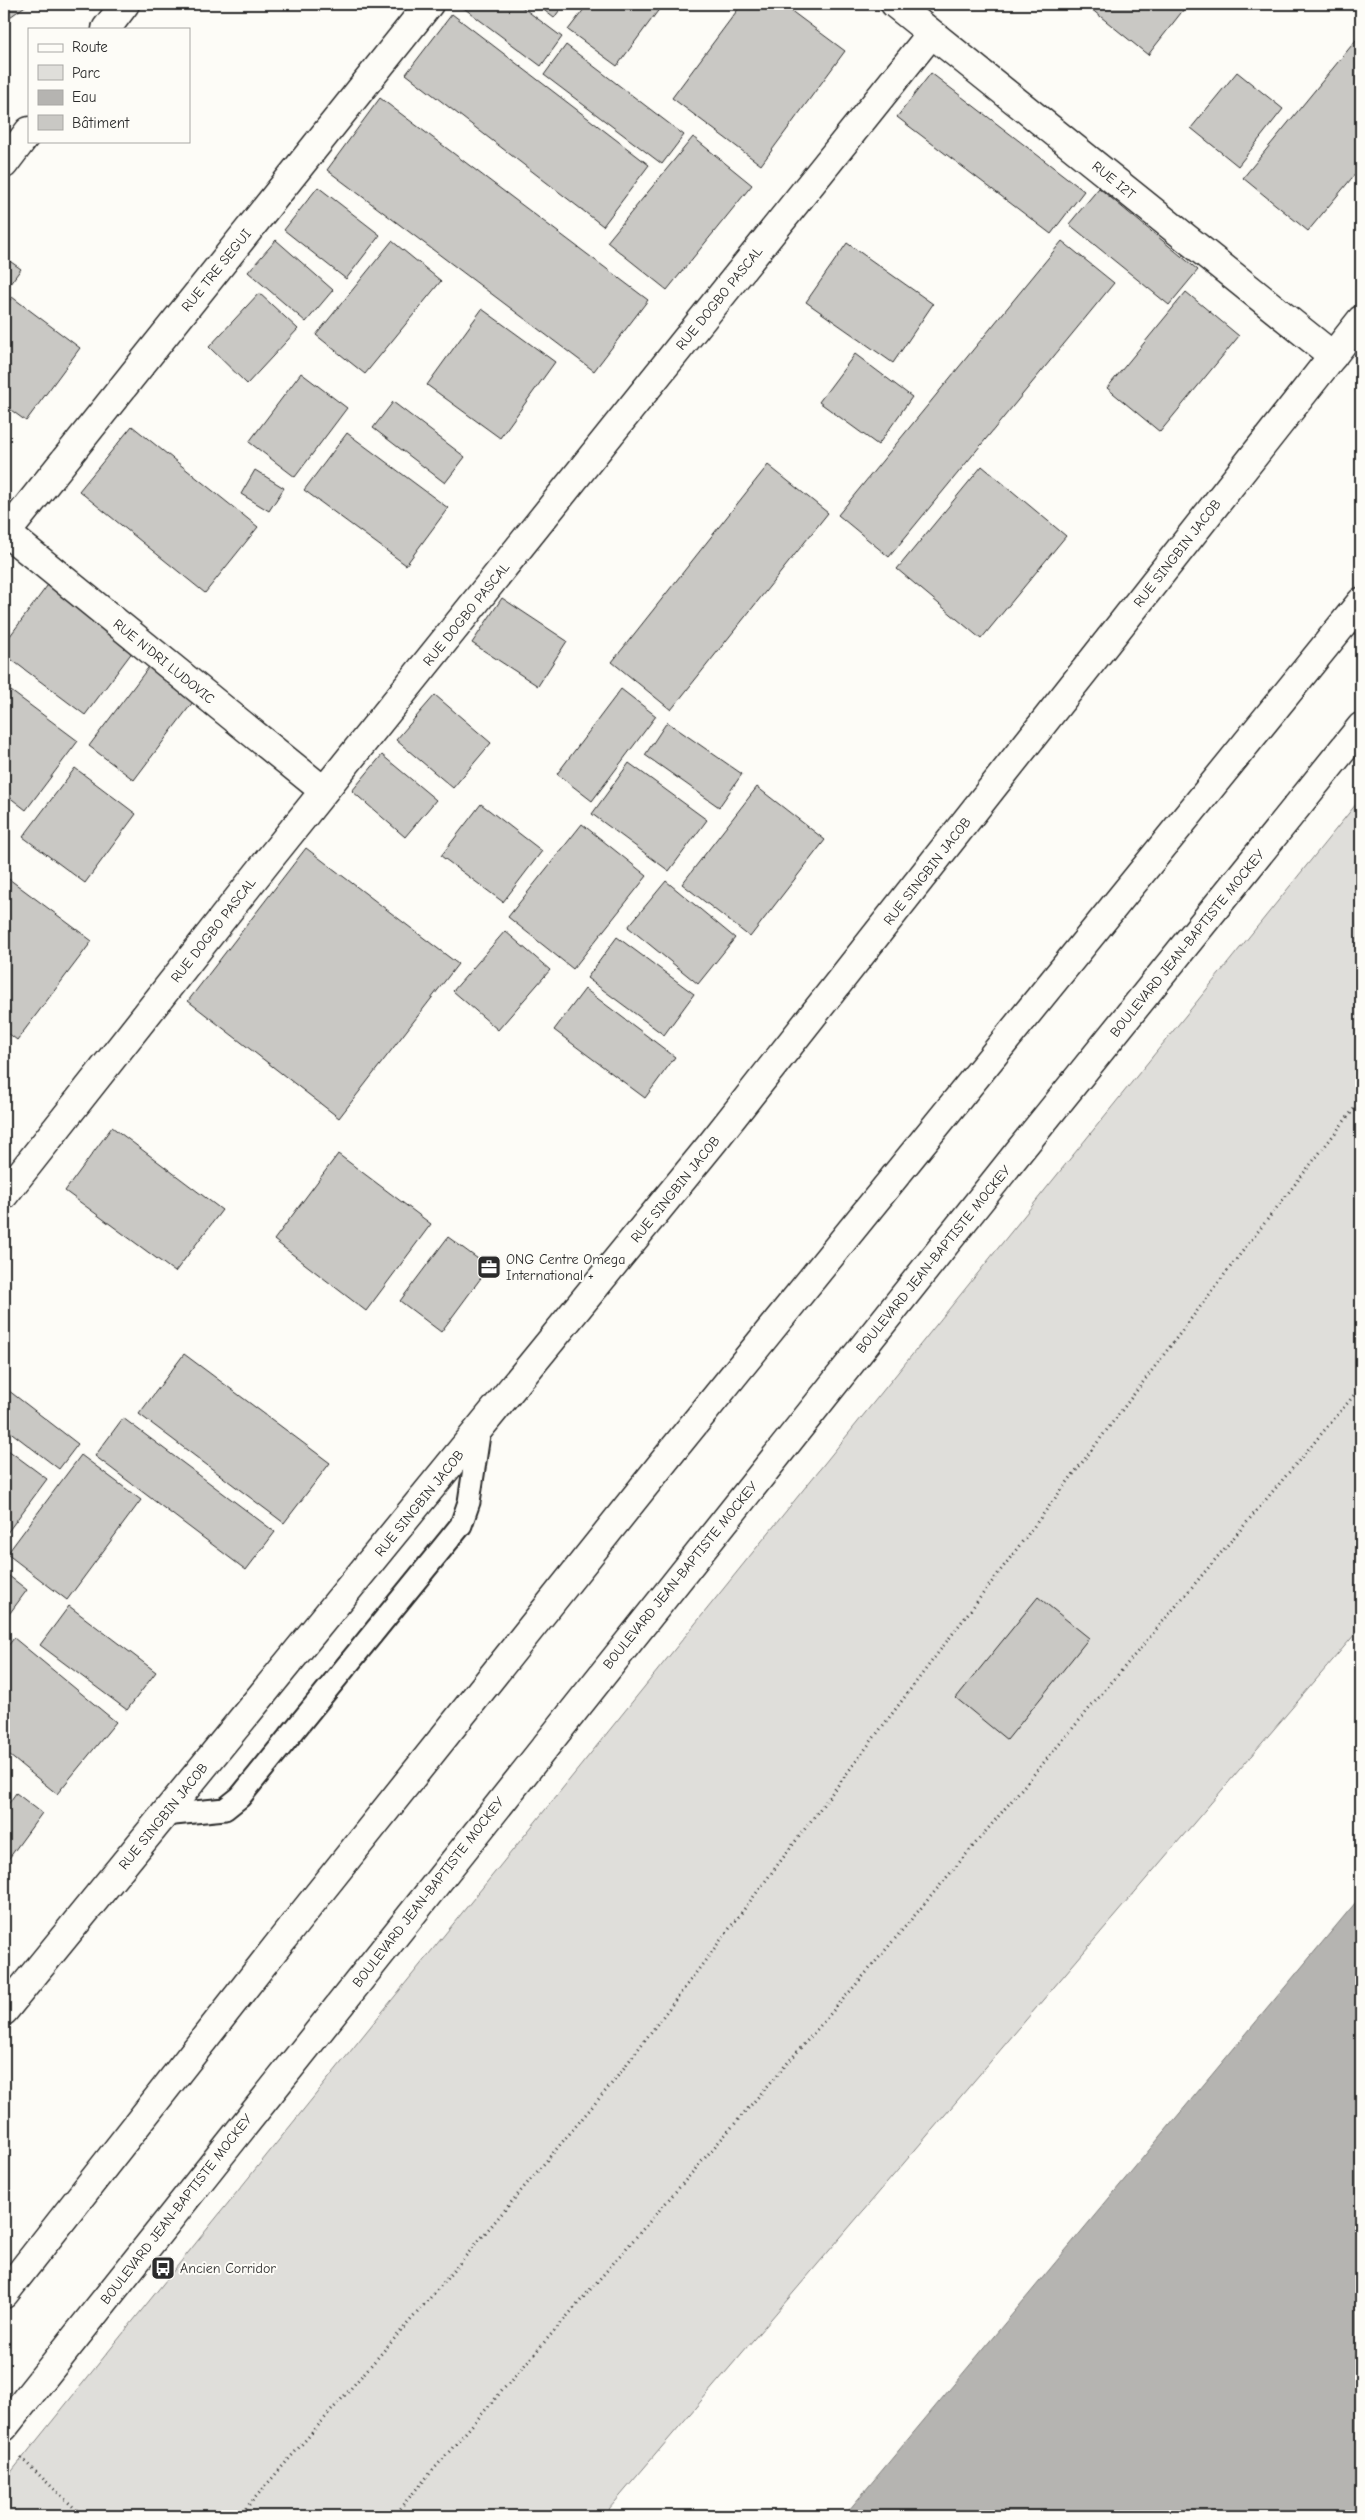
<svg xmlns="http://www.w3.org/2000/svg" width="1365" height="2520" viewBox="0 0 1365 2520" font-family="'Comic Neue',sans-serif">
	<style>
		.green { fill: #dfdeda; stroke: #858482 }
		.water { fill: #b5b4b1; stroke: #7e7d7b }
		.building { fill: #c9c8c4; stroke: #2b2b2b }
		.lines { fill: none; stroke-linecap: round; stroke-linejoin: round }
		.service-casing { stroke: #2b2b2b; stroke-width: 25 }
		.minor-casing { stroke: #2b2b2b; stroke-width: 31 }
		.tertiary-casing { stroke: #2b2b2b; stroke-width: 31 }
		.trunk-casing { stroke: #2b2b2b; stroke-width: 31 }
		.path { stroke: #2b2b2b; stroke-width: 3; stroke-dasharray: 1 4; stroke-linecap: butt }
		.service { stroke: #fdfcf7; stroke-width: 21 }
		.minor { stroke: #fdfcf7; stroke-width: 28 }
		.tertiary { stroke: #fdfcf7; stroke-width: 28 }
		.trunk { stroke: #fdfcf7; stroke-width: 28 }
		.labels { text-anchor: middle; stroke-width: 4; stroke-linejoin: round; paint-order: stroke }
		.street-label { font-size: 14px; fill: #2b2b2b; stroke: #fdfcf7 }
		.poi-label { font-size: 14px; fill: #2b2b2b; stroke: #fdfcf7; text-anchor: start }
	</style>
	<rect width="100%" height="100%" fill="#fdfcf7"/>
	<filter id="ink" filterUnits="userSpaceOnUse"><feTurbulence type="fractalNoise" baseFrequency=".02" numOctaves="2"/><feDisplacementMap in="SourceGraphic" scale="10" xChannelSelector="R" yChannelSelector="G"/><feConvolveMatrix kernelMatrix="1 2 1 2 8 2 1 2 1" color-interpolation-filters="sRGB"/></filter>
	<g filter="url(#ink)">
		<path class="green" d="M1361,798V1627L603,2516H4V2481Z"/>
		<path class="water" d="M1361,1896V2516H844Z"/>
		<path class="building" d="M4,4H28L10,17L4,9Z
			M463,4H518L562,37L541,66L461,6Z
			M536,4H564L554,18Z
			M588,4H663L617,66L568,30Z
			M742,4H782L845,51L761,165L672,98Z
			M1085,4H1188L1148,55Z
			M452,14L649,165L603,226L406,74Z
			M1361,34V167L1308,231L1243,178Z
			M566,45L684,135L662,164L544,75Z
			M1237,72L1283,109L1238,166L1191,128Z
			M931,73L1084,191L1051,234L897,117Z
			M380,98L648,300L594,371L327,170Z
			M693,137L752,185L667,290L607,242Z
			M318,187L380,235L346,279L284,230Z
			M1099,188L1198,270L1169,305L1069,224Z
			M276,240L333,290L306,322L248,272Z
			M392,241L441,281L365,374L316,335Z
			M1062,241L1114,283L889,557L838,515Z
			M847,243L933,304L893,363L806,302Z
			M4,257L21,269L4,292Z
			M1186,292L1239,336L1160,432L1107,388Z
			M259,293L298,329L247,384L209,347Z
			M12,297L80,348L26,421L4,405V309Z
			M482,309L555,362L500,438L427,385Z
			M855,354L912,397L878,445L819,402Z
			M301,373L347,408L295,477L249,442Z
			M393,402L465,457L445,483L373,428Z
			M132,426L258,527L205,593L79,491Z
			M347,433L448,508L406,565L304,490Z
			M768,465L828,513L671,710L612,662Z
			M982,466L1066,536L981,639L897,569Z
			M255,470L284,488L269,511L241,494Z
			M50,582L136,647L85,715L4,654V644Z
			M502,598L567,641L538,686L472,643Z
			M151,664L196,698L134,780L89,746Z
			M621,689L656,716L592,801L557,774Z
			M11,691L78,741L26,810L4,793V700Z
			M435,695L491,743L453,788L396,740Z
			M667,722L742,774L719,807L645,755Z
			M382,755L436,800L405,837L352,791Z
			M629,763L707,820L669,871L592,814Z
			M75,768L136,814L85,883L23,837Z
			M757,787L825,840L750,937L682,884Z
			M481,804L542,851L503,902L441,856Z
			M582,824L647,876L573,969L508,917Z
			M306,848L458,964L339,1118L188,1001Z
			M9,879L92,941L17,1040L4,1030V886Z
			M666,881L735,938L698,984L628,927Z
			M505,931L550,970L498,1030L453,991Z
			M617,937L694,994L664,1035L587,978Z
			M585,989L675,1057L645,1098L554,1030Z
			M112,1127L222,1210L175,1272L65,1191Z
			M338,1154L431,1224L366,1311L274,1240Z
			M448,1237L489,1267L441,1332L400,1301Z
			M184,1354L330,1463L284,1523L139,1414Z
			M4,1387L78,1444L59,1469L4,1427Z
			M123,1418L275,1532L246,1570L95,1456Z
			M4,1447L47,1479L4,1537Z
			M81,1455L141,1500L67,1600L7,1554Z
			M4,1572L27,1590L4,1621Z
			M1038,1597L1089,1638L1007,1740L956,1698Z
			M69,1606L156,1672L127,1710L40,1645Z
			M14,1638L116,1722L57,1794L4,1751V1651Z
			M16,1793L42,1813L4,1865V1810Z"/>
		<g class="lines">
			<g class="service-casing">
				<path id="service" d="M164,1815L225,1809L240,1797L461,1525L469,1502L480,1428"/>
			</g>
			<g class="minor-casing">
				<path id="minor" d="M895,4L1333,356
					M106,29L125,4
					M4,164L29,131
					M4,531L324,791
					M4,536L429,4
					M4,1195L267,862L931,34"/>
			</g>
			<g class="tertiary-casing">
				<path id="tertiary" d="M4,2011L713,1142L1361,320"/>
			</g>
			<g class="trunk-casing">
				<path id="trunk" d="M4,2294L285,1936L673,1450L1361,602
					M4,2427L1020,1150L1361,727"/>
			</g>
			<path class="path" d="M21,2458L83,2516
				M239,2516L437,2290L614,2081L1231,1266L1361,1100
				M393,2516L866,1973L1361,1387"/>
			<use href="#service" class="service"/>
			<use href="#minor" class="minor"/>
			<use href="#tertiary" class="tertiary"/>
			<use href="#trunk" class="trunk"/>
		</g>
	</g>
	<defs>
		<g id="office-square" transform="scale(1.25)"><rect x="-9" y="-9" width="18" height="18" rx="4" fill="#2b2b2b" stroke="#fdfcf7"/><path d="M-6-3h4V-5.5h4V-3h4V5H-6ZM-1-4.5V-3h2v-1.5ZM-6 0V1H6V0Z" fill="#fff"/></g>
		<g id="bus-square" transform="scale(1.25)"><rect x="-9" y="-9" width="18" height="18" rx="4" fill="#2b2b2b" stroke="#fdfcf7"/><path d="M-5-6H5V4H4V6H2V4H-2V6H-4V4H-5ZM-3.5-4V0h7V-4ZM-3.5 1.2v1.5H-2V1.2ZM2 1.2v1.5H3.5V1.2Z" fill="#fff"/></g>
	</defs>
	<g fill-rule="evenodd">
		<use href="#office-square" x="489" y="1267"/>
		<use href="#bus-square" x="163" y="2268"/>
	</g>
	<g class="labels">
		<g class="street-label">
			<text transform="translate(1114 180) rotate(39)" y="5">RUE I2T</text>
			<text transform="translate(216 270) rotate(-51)" y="5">RUE TRE SEGUI</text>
			<text transform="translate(719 298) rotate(-51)" y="5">RUE DOGBO PASCAL</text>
			<text transform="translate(1177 553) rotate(-52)" y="5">RUE SINGBIN JACOB</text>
			<text transform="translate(466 614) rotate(-51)" y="5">RUE DOGBO PASCAL</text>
			<text transform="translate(164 661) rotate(39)" y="5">RUE N'DRI LUDOVIC</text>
			<text transform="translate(927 871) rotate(-52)" y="5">RUE SINGBIN JACOB</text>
			<text transform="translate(213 930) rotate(-52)" y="5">RUE DOGBO PASCAL</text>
			<text transform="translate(1187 943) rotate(-51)" y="5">BOULEVARD JEAN-BAPTISTE MOCKEY</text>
			<text transform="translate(675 1189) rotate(-51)" y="5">RUE SINGBIN JACOB</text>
			<text transform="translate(933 1259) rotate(-51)" y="5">BOULEVARD JEAN-BAPTISTE MOCKEY</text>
			<text transform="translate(419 1503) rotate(-51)" y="5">RUE SINGBIN JACOB</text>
			<text transform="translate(680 1575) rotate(-51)" y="5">BOULEVARD JEAN-BAPTISTE MOCKEY</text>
			<text transform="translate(163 1816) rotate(-51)" y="5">RUE SINGBIN JACOB</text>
			<text transform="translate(428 1892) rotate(-52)" y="5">BOULEVARD JEAN-BAPTISTE MOCKEY</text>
			<text transform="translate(176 2209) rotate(-52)" y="5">BOULEVARD JEAN-BAPTISTE MOCKEY</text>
		</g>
		<g class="poi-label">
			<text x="506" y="1264">ONG Centre Omega<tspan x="506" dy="16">International +</tspan></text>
			<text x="180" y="2273">Ancien Corridor</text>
		</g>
	</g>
	<rect width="1365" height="2520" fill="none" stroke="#fdfcf7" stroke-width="20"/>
	<rect x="10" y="10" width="1345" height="2500" fill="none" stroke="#2b2b2b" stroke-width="2" filter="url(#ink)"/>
	<rect x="28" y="28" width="162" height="115" fill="#fdfcf7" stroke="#a9a8a5"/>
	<rect x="38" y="44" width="25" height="8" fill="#fdfcf7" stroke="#a9a8a5"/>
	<text x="72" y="52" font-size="15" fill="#2b2b2b">Route</text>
	<rect x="38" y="65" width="25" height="15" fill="#dfdeda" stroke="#a9a8a5"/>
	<text x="72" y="78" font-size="15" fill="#2b2b2b">Parc</text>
	<rect x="38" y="90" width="25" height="15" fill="#b5b4b1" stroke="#a9a8a5"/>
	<text x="72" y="102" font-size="15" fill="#2b2b2b">Eau</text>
	<rect x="38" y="115" width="25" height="15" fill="#c9c8c4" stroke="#a9a8a5"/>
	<text x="72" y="128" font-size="15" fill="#2b2b2b">Bâtiment</text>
</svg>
